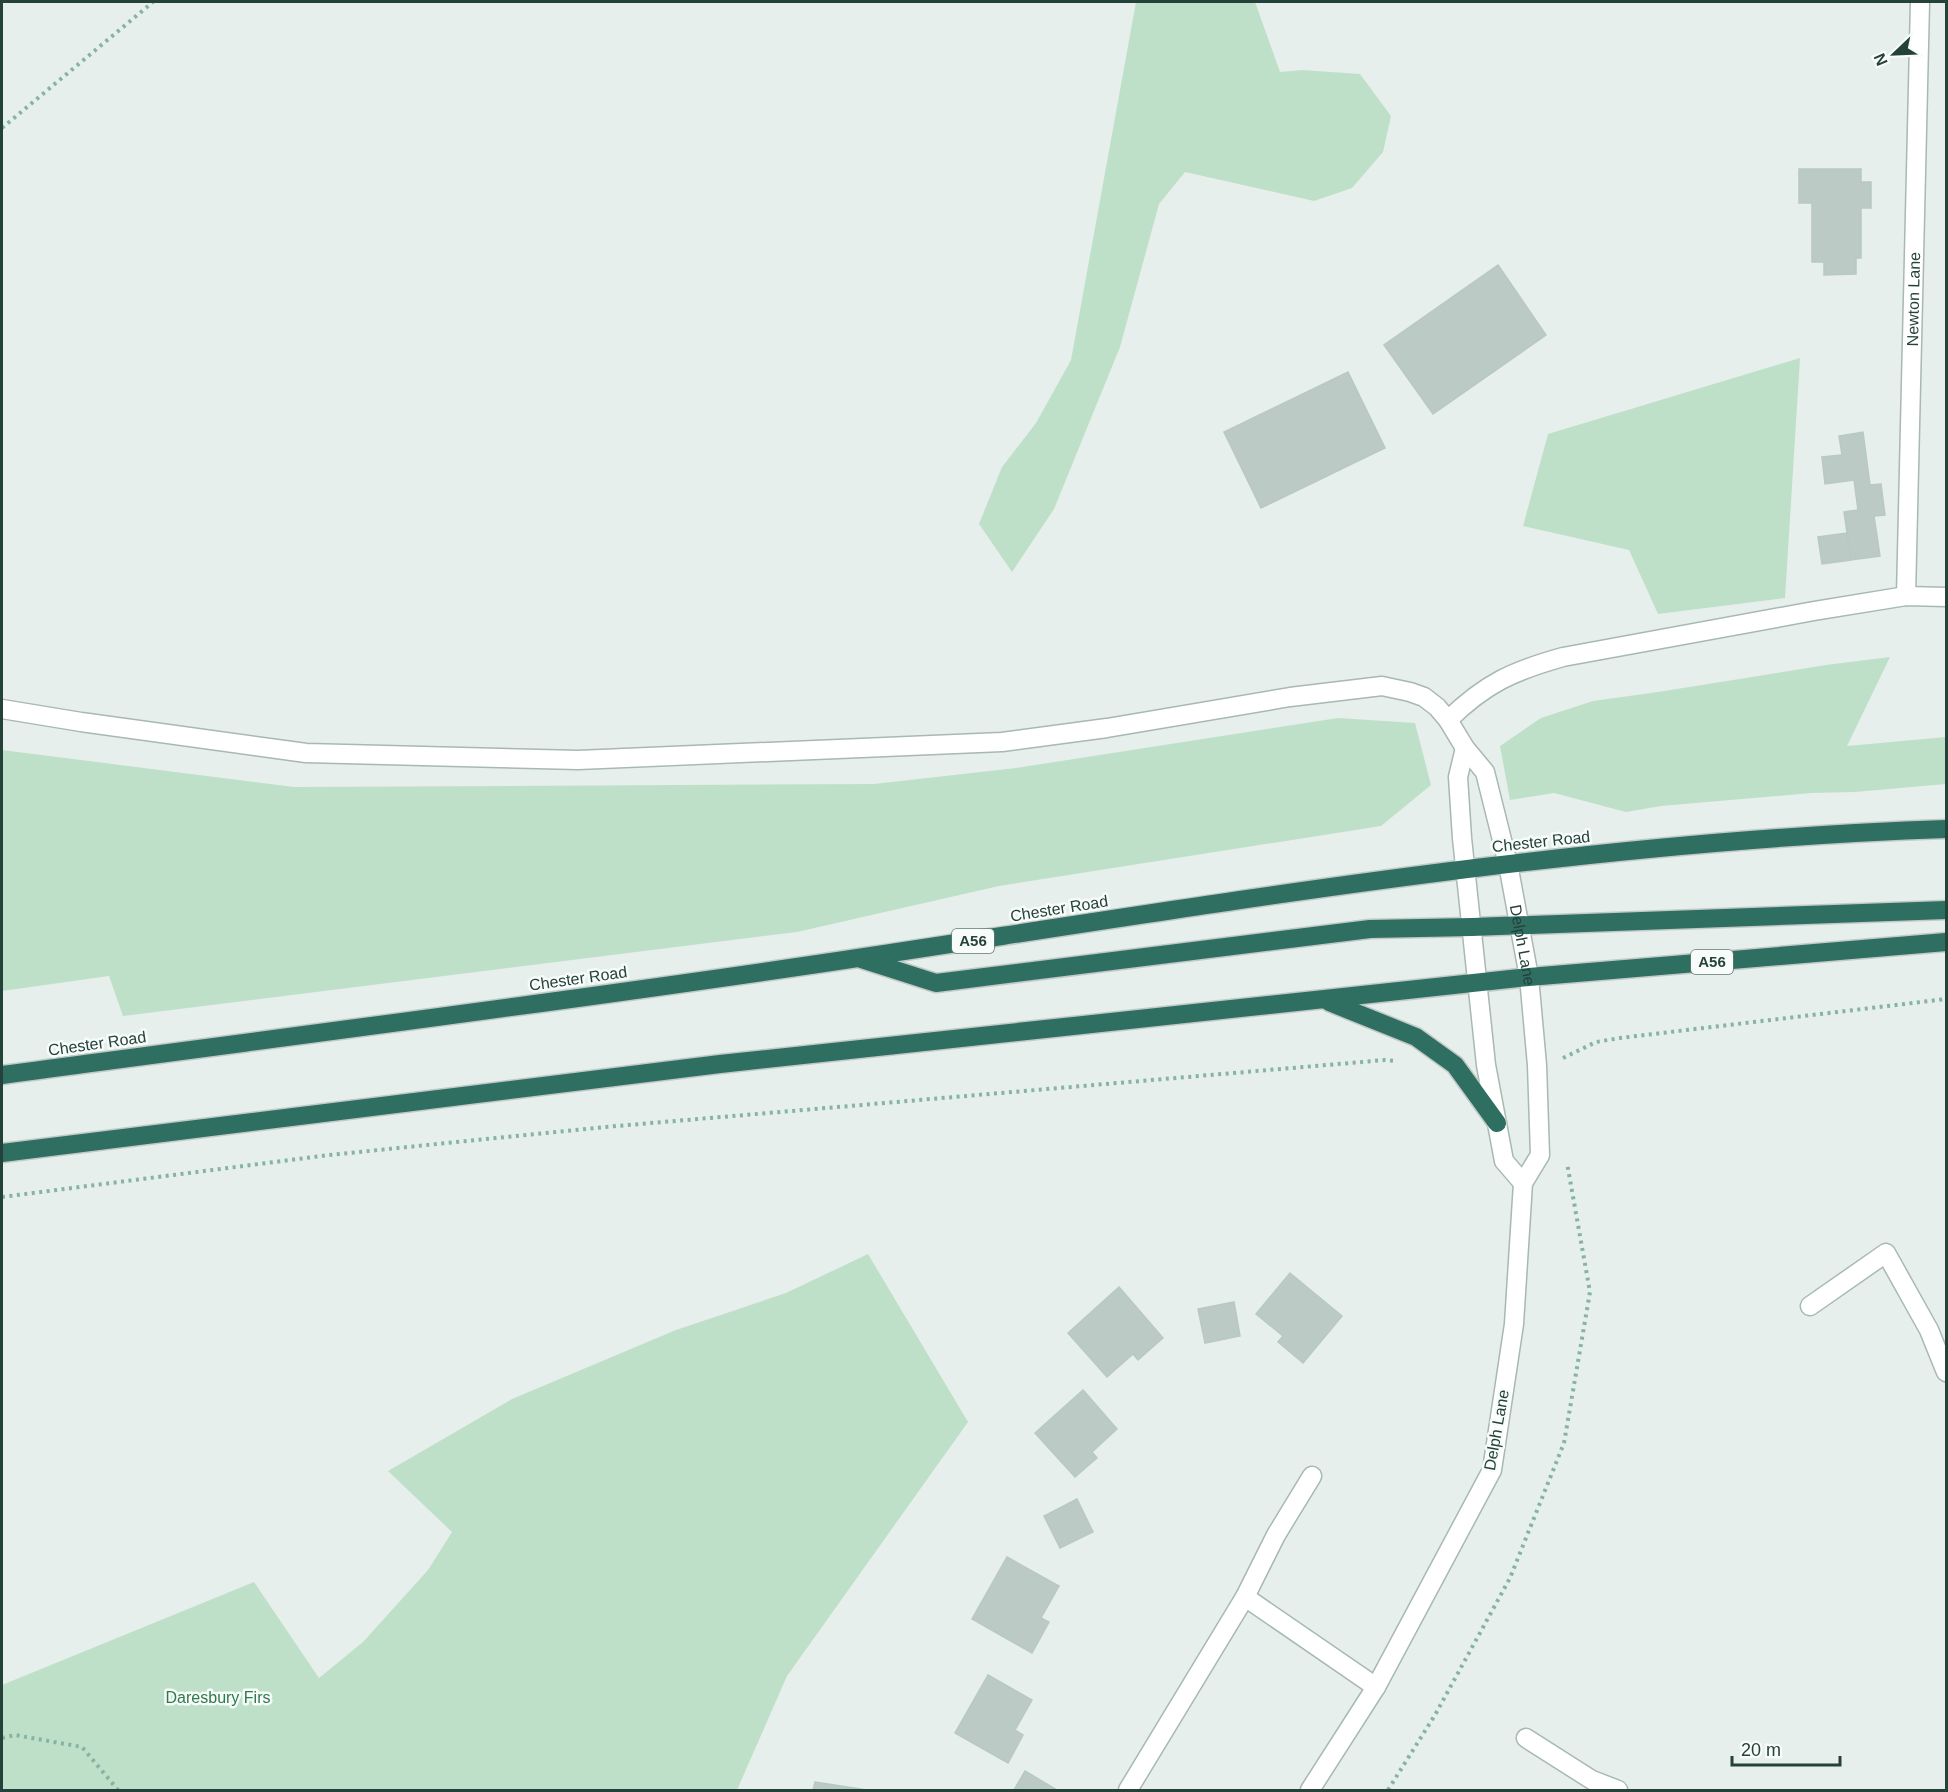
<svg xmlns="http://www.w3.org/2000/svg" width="1948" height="1792" viewBox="0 0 1948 1792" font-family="Helvetica,sans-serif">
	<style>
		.green { fill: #bfe0c8 }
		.building { fill: #bbcac4; stroke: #b8c9c2; stroke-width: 1.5 }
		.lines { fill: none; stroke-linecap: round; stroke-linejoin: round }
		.minor-casing { stroke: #a8b8b2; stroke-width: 21 }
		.highway-casing { stroke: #c2cac8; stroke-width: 21 }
		.path { stroke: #86b3a5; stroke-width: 4; stroke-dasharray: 3 4.5; stroke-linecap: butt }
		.minor { stroke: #fff; stroke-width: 18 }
		.highway { stroke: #2f6f62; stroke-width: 18 }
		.labels { text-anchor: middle; stroke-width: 5; stroke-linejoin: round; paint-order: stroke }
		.shield { fill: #f7fbf9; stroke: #637a73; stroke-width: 1.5 }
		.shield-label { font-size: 15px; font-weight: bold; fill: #24423a }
		.street-label { font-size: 16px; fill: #24423a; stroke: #f7fbf9 }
		.park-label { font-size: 16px; fill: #2d7a4b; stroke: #f7fbf9 }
	</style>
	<rect width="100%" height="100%" fill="#e6efeb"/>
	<path class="green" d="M1136,2H1255L1280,72L1302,70L1360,74L1391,116L1383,152L1352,188L1314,201L1185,172L1159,204L1120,347L1054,509L1012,572L979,524L1002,467L1036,423L1071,360Z
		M1800,358L1785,598L1658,614L1629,550L1523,526L1548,434Z
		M1890,657L1847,746L1946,737V784L1855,792L1812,793L1661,806L1626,812L1554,793L1510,800L1500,746L1541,718L1593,701L1658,692L1826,665Z
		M1338,718L1415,723L1431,785L1381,826L999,886L797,932L123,1016L109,976L2,991V750L294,787L874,784L1016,768Z
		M868,1254L968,1422L787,1676L737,1790H2V1685L254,1582L319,1678L363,1642L428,1570L452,1532L388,1471L512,1399L676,1330L786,1293Z"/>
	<path class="building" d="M1799,169H1861V182H1871V208H1861V258H1856V274L1824,275V262H1812V203H1799Z
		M1498,265L1546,335L1433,414L1384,345Z
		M1348,372L1385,448L1261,508L1224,432Z
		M1863,432L1870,485L1881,484L1885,515L1874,516L1880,556L1851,560L1844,512L1858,510L1854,480L1825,484L1822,457L1842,455L1839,436Z
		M1847,533L1851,560L1822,564L1818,537Z
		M1290,1273L1342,1316L1303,1363L1278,1342L1283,1336L1256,1314Z
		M1119,1287L1163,1338L1138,1360L1133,1354L1107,1377L1068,1333Z
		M1234,1302L1240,1336L1205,1343L1198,1309Z
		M1083,1390L1117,1429L1092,1452L1097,1458L1075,1477L1035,1433Z
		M1077,1499L1093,1532L1060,1548L1044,1516Z
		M1007,1557L1059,1586L1041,1618L1049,1622L1032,1653L972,1619Z
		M988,1675L1032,1700L1015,1730L1023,1735L1008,1763L955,1733Z
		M1025,1771L1057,1790H1014Z
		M815,1782L867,1790H813Z"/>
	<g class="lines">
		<g class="minor-casing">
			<g id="minor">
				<path id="s1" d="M1906,596L1920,2"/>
				<path id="s2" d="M2,709L81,722L306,753L578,760L1002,742L1107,728L1290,697L1382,686L1410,692L1424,697L1437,707L1448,720L1465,748L1485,772L1508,864L1529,977L1537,1065L1540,1155L1523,1183L1514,1324L1492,1470L1376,1687L1310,1790"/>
				<path d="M1448,720C1486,683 1513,671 1563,657L1814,611L1906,596L1946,597"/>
				<path d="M1465,748L1458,777L1462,838L1486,1065L1504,1161L1523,1183"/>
				<path d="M1810,1306L1886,1253L1929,1330L1946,1372"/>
				<path d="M1245,1597L1376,1687"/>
				<path d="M1526,1738L1592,1780L1618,1790"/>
				<path d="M1128,1790L1245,1597L1276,1535L1312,1476"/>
			</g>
		</g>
		<g class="highway-casing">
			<path id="highway" d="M861,959L936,983L1370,929L1472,927L1946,910
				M1329,1002L1416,1037L1455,1065L1497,1123
				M2,1075C291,1036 581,1000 871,956C1228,902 1585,841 1946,829
				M2,1153L720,1064L1529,977L1946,942"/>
		</g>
		<path class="path" d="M2,128L153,2
			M1563,1058L1596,1042L1620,1038L1946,999
			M2,1197L329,1155L605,1127L1385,1060L1395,1061
			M2,1738L15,1735L82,1747L118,1790
			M1388,1790L1435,1715L1510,1578L1564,1443L1590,1292L1567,1163"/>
		<use href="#minor" class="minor"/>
		<use href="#highway" class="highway"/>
	</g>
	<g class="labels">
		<g class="shield">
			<rect x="952" y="929" width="42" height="24" rx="4.5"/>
			<rect x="1691" y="950" width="42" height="24" rx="4.5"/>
		</g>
		<g class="shield-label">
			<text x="973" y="946">A56</text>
			<text x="1712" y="967">A56</text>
		</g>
		<g class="street-label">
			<text dy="6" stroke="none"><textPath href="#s1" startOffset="297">Newton Lane</textPath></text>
			<text transform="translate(1541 841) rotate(-6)" y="6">Chester Road</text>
			<text transform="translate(1059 908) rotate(-9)" y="6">Chester Road</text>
			<text dy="6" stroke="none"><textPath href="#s2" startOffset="1706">Delph Lane</textPath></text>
			<text transform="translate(578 978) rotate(-8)" y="6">Chester Road</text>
			<text transform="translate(97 1043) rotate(-8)" y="6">Chester Road</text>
			<text transform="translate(1496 1430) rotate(-80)" y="6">Delph Lane</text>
		</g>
		<g class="park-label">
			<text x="218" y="1703">Daresbury Firs</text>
		</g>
	</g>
	<rect width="1948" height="1792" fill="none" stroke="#24423a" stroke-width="6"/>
	<g transform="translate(1894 54) rotate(247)" stroke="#f7fbf9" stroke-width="4.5" paint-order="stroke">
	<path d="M0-4.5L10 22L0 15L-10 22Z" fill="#24423a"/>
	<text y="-9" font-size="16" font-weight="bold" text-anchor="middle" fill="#24423a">N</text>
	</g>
	<path d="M1732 1756v9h108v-9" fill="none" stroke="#24423a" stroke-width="3"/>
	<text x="1741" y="1756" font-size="18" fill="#24423a" stroke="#f7fbf9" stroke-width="4.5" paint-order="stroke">20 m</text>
</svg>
